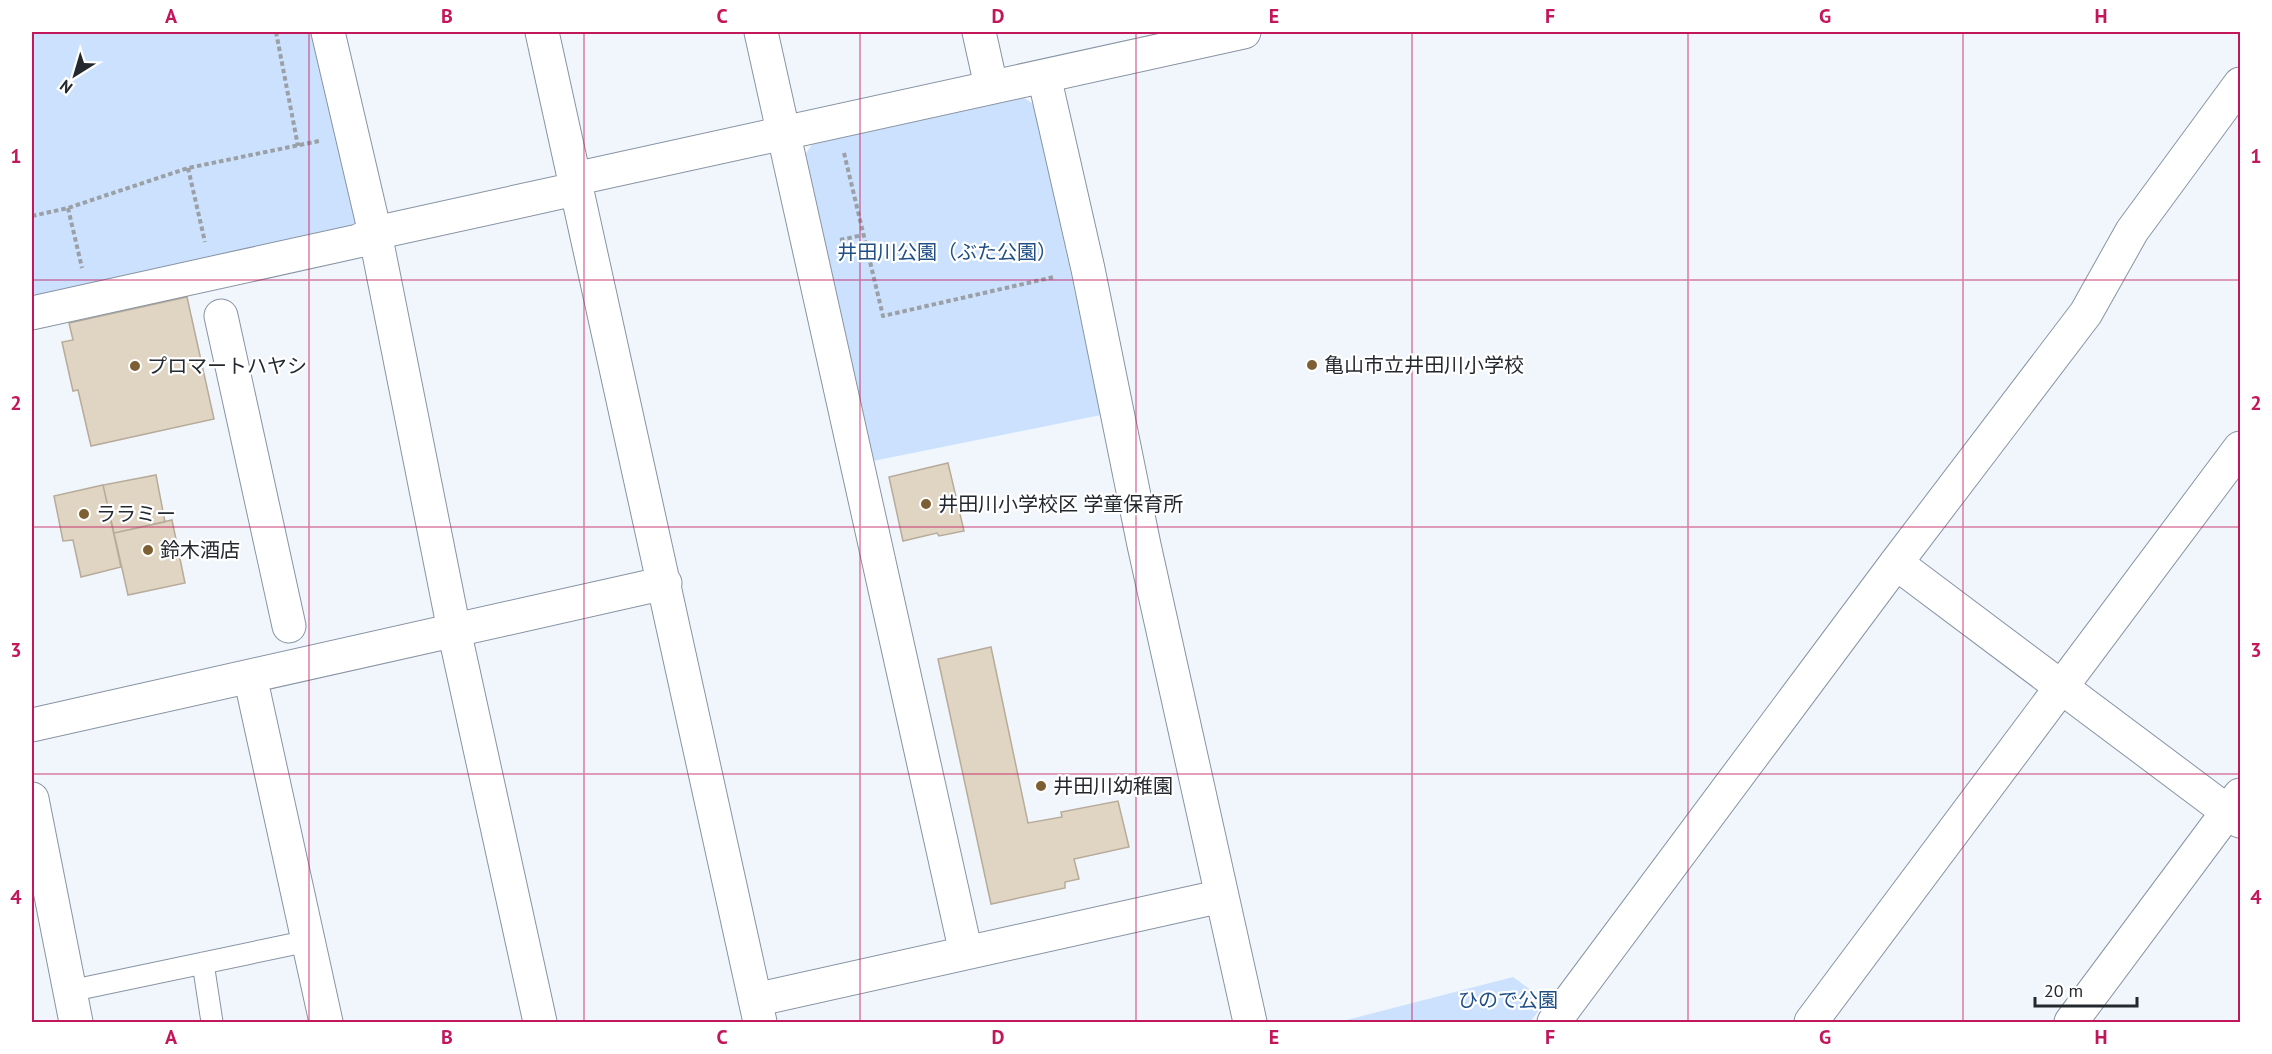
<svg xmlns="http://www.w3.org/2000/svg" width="2272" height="1054" viewBox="0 0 2272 1054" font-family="'PT Sans','Noto Sans JP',sans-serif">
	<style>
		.green { fill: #cbe1fd }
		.building { fill: #e0d4c3; stroke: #b7ab9a; stroke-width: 1.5 }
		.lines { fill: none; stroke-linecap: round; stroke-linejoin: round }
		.lane-casing { stroke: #8894a3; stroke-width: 23 }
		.street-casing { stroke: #8894a3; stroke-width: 35 }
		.secondary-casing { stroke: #8894a3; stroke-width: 35 }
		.path { stroke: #9ba0a6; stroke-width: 4; stroke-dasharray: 4.5 3; stroke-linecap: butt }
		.lane { stroke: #fff; stroke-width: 21 }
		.street { stroke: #fff; stroke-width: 33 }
		.secondary { stroke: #fff; stroke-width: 33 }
		.grid { fill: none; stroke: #c2185b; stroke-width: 1.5; stroke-opacity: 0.55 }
		.poi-dot { fill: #7d5f33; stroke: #fff; stroke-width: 2 }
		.labels { text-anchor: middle; stroke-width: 4.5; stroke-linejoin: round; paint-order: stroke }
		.park-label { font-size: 20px; fill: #205085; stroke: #fff }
		.poi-label { font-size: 20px; fill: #24292f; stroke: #fff; text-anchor: start }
		.neatline { fill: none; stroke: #c2185b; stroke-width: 2 }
		.grid-label { font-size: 20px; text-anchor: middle; font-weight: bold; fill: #c2185b }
	</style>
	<rect width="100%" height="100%" fill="#f0f6fc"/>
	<path class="green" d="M32,32H316L357,229L32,305Z
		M1021,96L1035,105L1101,415L873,461L805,155L813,143Z
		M1513,977L1546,1001L1530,1022H1339Z"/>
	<path class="building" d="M187,297L214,419L91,446L78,390L73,391L62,342L73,340L69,323Z
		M948,463L964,531L939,536L937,533L903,541L889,477Z
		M156,475L165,522L114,533L103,485Z
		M103,485L121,567L81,577L73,540L63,541L54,496Z
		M172,520L185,583L128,595L114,533Z
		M991,647L1028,823L1062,817L1061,812L1118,801L1129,847L1074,859L1079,879L1065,882V888L991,904L938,659Z"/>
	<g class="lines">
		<g class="lane-casing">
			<path id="lane" d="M203,963L212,1022
				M70,991L308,941"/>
		</g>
		<g class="street-casing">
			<path id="street" d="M328,32L375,233L454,630L540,1022
				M542,32L760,1022
				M761,32L966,953
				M979,32L991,86
				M1044,76L1088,269L1144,545L1250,1022
				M574,179L1244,32
				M32,313L358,241L375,233L575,189
				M221,316L289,626
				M1896,563L2240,821
				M250,676L326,1022
				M32,725L665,583
				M755,1000L1222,896
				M1554,1022L1896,563L2086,313L2132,231L2240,84
				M2071,1022L2240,795"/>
		</g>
		<g class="secondary-casing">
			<path id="secondary" d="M32,799L76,1022
				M1811,1022L2240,448"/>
		</g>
		<path class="path" d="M276,32L298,146
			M844,153L883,316L1054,277
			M188,168L205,242
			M68,208L82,268
			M32,216L68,208L188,168L319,141
			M840,240L863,235"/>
		<use href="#lane" class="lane"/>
		<use href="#street" class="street"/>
		<use href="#secondary" class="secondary"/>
	</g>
	<path class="grid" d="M309,32V1022M584,32V1022M860,32V1022M1136,32V1022M1412,32V1022M1688,32V1022M1963,32V1022M32,280H2240M32,527H2240M32,774H2240"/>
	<g class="poi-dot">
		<circle cx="1312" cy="365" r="6"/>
		<circle cx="135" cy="366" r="6"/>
		<circle cx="926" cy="504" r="6"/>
		<circle cx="84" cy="514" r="6"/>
		<circle cx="148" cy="550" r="6"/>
		<circle cx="1041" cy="786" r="6"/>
	</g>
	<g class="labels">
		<g class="park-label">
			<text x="947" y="259">井田川公園（ぶた公園）</text>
			<text x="1508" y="1007">ひので公園</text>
		</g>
		<g class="poi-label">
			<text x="1324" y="372">亀山市立井田川小学校</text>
			<text x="147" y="373">プロマートハヤシ</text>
			<text x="938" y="511">井田川小学校区 学童保育所</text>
			<text x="96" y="521">ララミー</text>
			<text x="160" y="557">鈴木酒店</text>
			<text x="1053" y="793">井田川幼稚園</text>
		</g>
	</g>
	<rect width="2272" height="1054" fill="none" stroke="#ffffff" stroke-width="66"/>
	<g transform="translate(75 75) rotate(217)" stroke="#ffffff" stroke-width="4.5" paint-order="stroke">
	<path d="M0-4.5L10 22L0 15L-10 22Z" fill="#24292f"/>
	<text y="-9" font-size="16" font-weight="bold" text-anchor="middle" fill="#24292f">N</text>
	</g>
	<path d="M2035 997v9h102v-9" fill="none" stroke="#24292f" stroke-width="3"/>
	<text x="2044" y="997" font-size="18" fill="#24292f" stroke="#ffffff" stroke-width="4.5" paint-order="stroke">20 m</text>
	<rect x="33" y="33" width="2206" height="988" class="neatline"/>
	<g class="grid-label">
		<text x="171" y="23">A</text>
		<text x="447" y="23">B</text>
		<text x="722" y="23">C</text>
		<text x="998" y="23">D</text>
		<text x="1274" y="23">E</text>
		<text x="1550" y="23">F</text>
		<text x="1825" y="23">G</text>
		<text x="2101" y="23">H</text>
		<text x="16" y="163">1</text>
		<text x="2256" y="163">1</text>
		<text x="16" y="410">2</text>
		<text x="2256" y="410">2</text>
		<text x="16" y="657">3</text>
		<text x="2256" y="657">3</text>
		<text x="16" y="904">4</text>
		<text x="2256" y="904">4</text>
		<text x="171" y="1044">A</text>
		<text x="447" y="1044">B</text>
		<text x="722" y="1044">C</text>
		<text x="998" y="1044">D</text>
		<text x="1274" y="1044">E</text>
		<text x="1550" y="1044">F</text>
		<text x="1825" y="1044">G</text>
		<text x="2101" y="1044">H</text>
	</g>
</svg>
